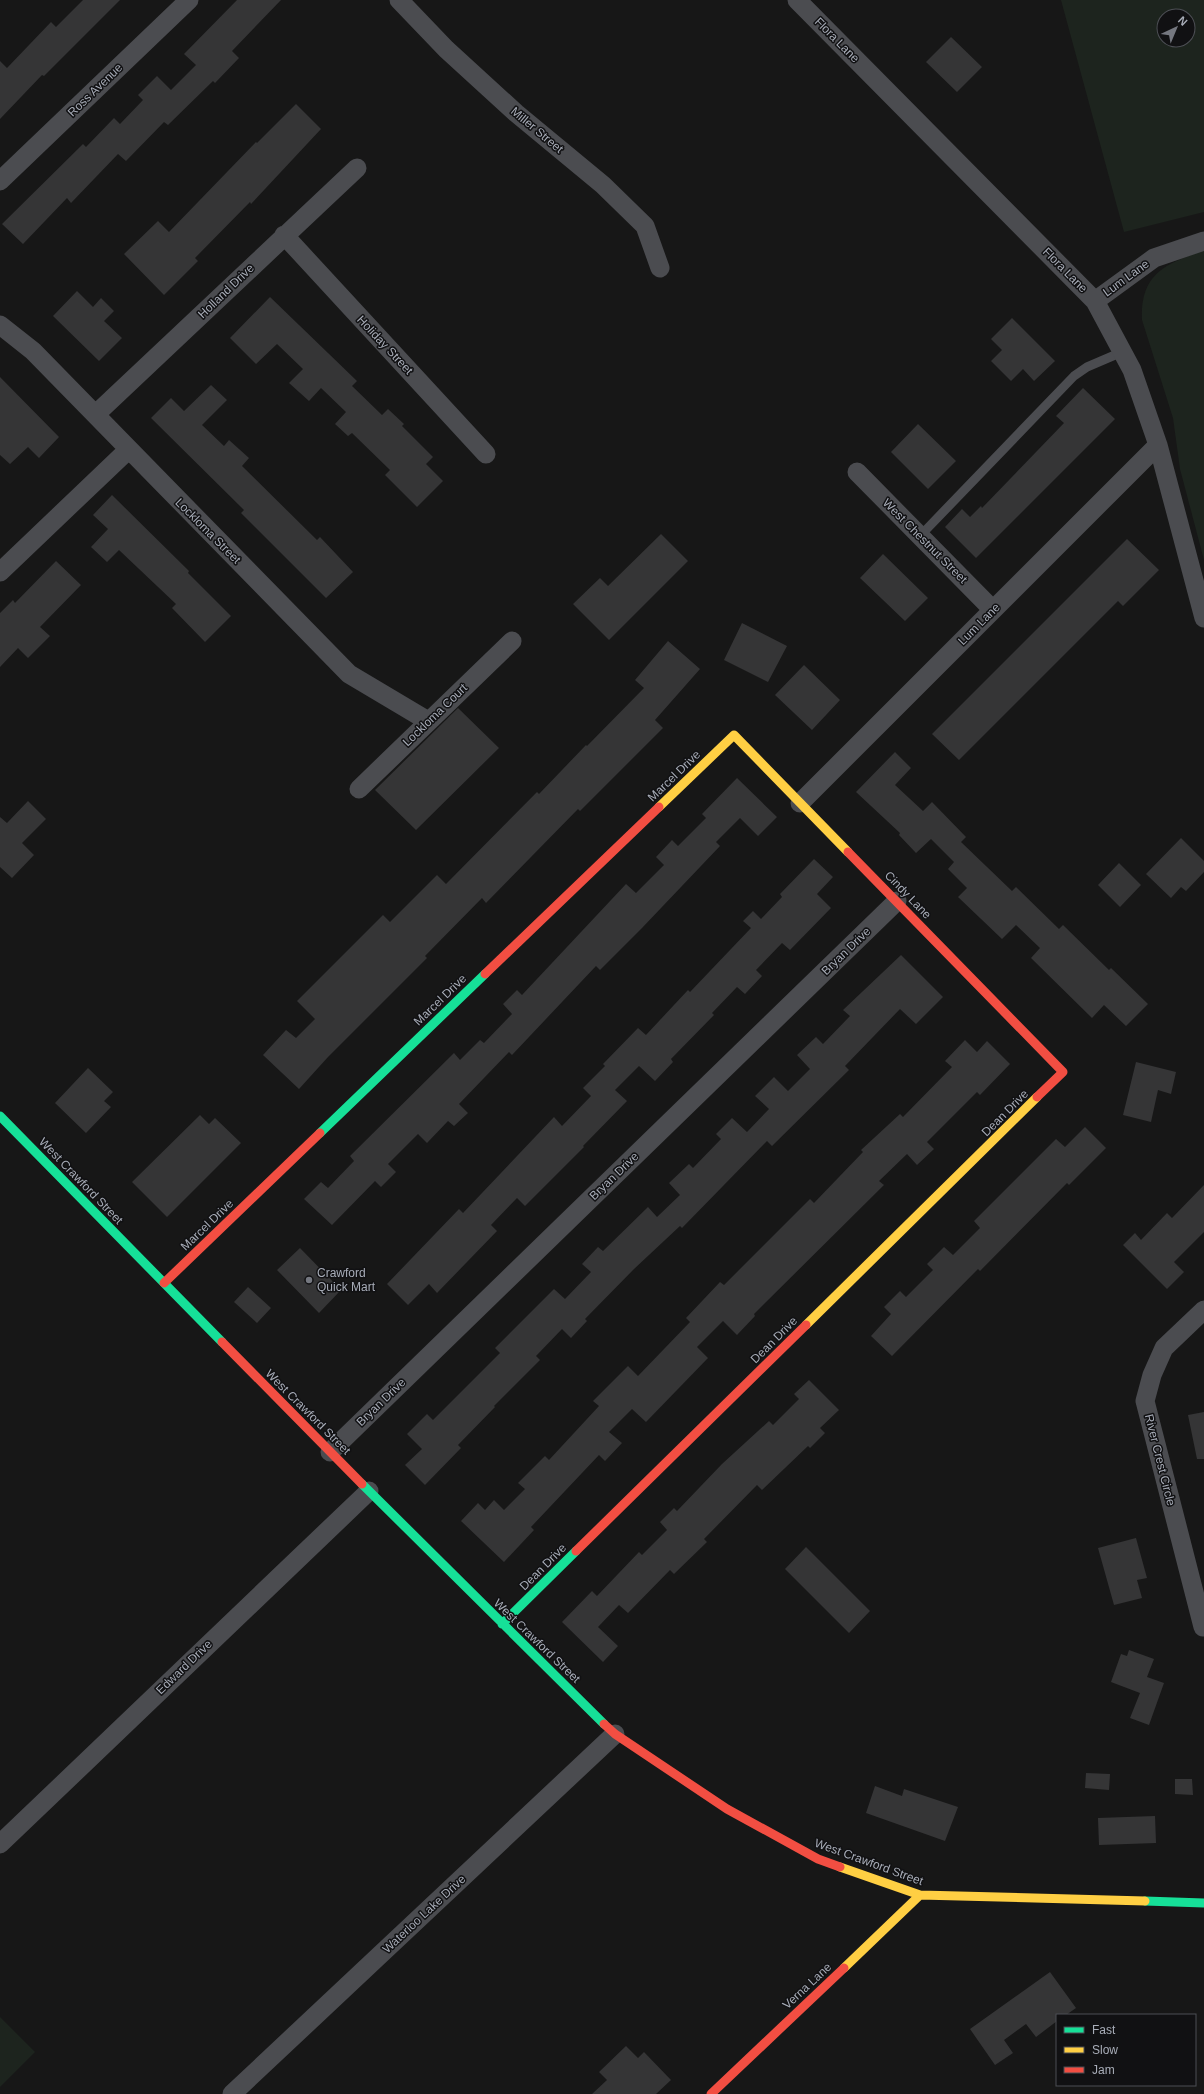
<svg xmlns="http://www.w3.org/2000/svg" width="1204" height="2094" viewBox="0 0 1204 2094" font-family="Arial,sans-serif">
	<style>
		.green { fill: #1d241e; fill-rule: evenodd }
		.building { fill: #353536 }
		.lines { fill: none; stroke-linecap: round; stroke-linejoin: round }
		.lane { stroke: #4b4c50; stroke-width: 9 }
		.street { stroke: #4b4c50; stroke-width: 19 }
		.fast { stroke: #16e098; stroke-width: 9 }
		.slow { stroke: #ffcf43; stroke-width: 9 }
		.jam { stroke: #f24e42; stroke-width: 9 }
		.poi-dot { fill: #757880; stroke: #111113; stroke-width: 1.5 }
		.labels { text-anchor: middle; stroke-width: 3; stroke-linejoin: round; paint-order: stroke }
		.street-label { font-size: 12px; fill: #a8adb8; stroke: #111113 }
		.poi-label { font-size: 12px; fill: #a8adb8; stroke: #111113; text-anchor: start }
	</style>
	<rect width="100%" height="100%" fill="#171717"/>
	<path class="green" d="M1061,0H1204V212L1124,232ZM1164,16H1188V40H1164Z
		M1204,250V560L1180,469L1173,418L1142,320C1140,273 1166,264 1204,250Z
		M0,2017L35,2052L0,2087Z"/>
	<path class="building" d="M83,0H120L44,76L42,75L0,119V61L7,68L51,22L56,27Z
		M237,0H281L232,51L239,58L215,83L213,81L168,125L164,122L126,161L118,154L71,203L67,198L23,244L2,224L83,144L86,147L114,118L120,124L143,100L138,95L157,76L171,90L196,65L184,54Z
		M951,37L982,67L957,92L926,62Z
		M296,104L321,129L251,204L250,202L195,258L198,261L164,295L124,254L158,221L169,232L256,142L257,143Z
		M77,291L93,307L101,298L114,311L104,321L122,338L99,361L53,316Z
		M270,297L357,381L352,386L382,415L388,409L404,424L402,426L433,457L426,464L443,481L417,507L385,475L390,470L352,433L348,436L335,424L346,412L321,388L309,401L289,383L303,369L277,344L256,364L230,338Z
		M1012,318L1055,361L1034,381L1023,369L1011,381L991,361L1002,350L991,339Z
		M0,377L59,437L39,458L28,447L10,464L0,455Z
		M211,385L227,400L202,425L224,446L229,440L249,458L242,466L317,540L320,537L353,572L326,598L241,513L244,510L151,418L171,398L184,411Z
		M1083,388L1115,419L976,558L945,527L962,509L970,517L981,506L982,508L1064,423L1056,416Z
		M918,424L956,461L928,489L891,452Z
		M112,495L189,571L188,573L231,616L205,642L172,608L176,604L119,550L107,562L91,547L108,529L93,515Z
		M661,534L688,561L609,640L573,604L600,578L608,586Z
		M1127,539L1159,570L1123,606L1118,601L959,760L932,734Z
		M883,554L928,598L905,621L860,578Z
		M56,561L81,585L40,627L50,636L28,658L18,648L0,667V613L13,600L15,603Z
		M742,623L787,646L768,682L724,660Z
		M668,641L700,669L655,720L663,728L580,811L578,809L486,903L482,898L425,956L427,958L328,1057L299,1089L263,1055L286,1030L296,1038L315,1019L297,1001L383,915L390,922L437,875L446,884L537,792L539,794L586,745L587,746L644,688L635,680Z
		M804,665L840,700L812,730L775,695Z
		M458,708L499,748L416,830L375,790Z
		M895,752L911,768L895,785L923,811L932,802L966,837L961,842L1012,891L1016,887L1059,929L1063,925L1109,970L1111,968L1148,1004L1126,1026L1104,1005L1092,1018L1031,958L1040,948L1016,925L1002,939L958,897L967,888L948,869L954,862L931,839L916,853L899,835L900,833L856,792Z
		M737,778L777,817L758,836L740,818L716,842L720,846L642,928L600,970L596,966L512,1055L509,1052L459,1104L468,1113L454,1126L448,1121L427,1143L418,1134L388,1164L396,1172L381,1187L375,1181L332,1225L304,1199L321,1182L328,1188L354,1161L350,1156L454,1053L460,1060L480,1040L484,1043L512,1014L503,1004L517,990L522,995L626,884L636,893L664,865L656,857L672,840L678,846L706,818L702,814Z
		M28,801L46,819L22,843L34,855L12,878L0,867V817L7,823Z
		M1181,838L1204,861V872L1186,891L1181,887L1171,898L1146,874Z
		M814,859L833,877L817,894L831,908L790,950L782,943L756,970L762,976L745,994L737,987L712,1013L714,1015L671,1059L673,1062L655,1081L639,1066L615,1090L627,1101L583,1146L584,1147L525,1206L517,1198L491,1225L497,1231L437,1293L429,1284L408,1305L387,1284L459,1209L463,1213L554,1117L562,1126L591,1096L583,1088L605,1066L603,1064L638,1028L646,1035L688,990L690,992L751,928L743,921L753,911L761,919L782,897L780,894Z
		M1119,863L1141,885L1120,907L1098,885Z
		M901,955L943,997L916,1024L900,1009L845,1066L849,1070L772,1146L767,1141L682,1228L680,1226L634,1269L585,1319L587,1321L571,1338L562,1329L536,1356L540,1360L494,1406L495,1407L458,1445L461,1448L425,1485L405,1465L422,1449L407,1434L427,1414L433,1420L500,1353L495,1348L554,1289L565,1299L591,1272L582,1264L598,1247L603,1251L648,1207L657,1217L680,1195L669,1183L689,1164L693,1168L721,1139L716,1134L732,1118L747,1132L769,1109L755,1096L774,1077L788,1091L810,1069L797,1055L816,1037L823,1044L850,1016L843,1010Z
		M965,1040L977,1052L987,1041L1010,1064L980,1095L977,1092L927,1142L934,1149L917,1165L907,1154L879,1181L884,1185L754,1314L755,1316L737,1335L723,1321L697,1347L708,1358L646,1422L632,1409L609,1432L622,1443L605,1461L599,1455L531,1527L534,1530L504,1562L461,1521L478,1503L485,1510L494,1500L504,1510L525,1489L518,1483L545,1456L549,1460L599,1406L593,1401L628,1366L638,1376L690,1322L686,1318L720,1282L724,1285L810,1199L814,1203L863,1152L861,1150L900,1114L903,1117L952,1067L945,1061Z
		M1136,1062L1176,1072L1171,1094L1158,1090L1151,1122L1123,1115Z
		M88,1068L113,1092L104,1101L111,1107L86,1133L55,1103Z
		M200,1115L209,1124L215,1118L241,1143L167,1217L132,1182Z
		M1085,1127L1106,1148L1069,1185L1067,1183L980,1271L978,1269L892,1356L871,1336L891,1314L884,1307L900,1291L906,1297L933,1270L927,1264L944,1247L953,1255L980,1228L974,1221L1056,1139L1065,1147Z
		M1204,1185V1232L1174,1262L1184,1272L1167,1289L1123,1245L1135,1233L1141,1240L1167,1213L1172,1218Z
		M300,1248L341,1290L319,1313L277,1270Z
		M248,1287L271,1308L257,1323L234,1302Z
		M809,1380L839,1410L820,1428L825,1433L810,1448L808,1446L762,1490L757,1485L704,1539L707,1542L674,1574L670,1570L628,1613L619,1605L598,1627L618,1646L603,1662L562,1622L592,1591L597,1596L639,1552L642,1555L667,1530L660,1522L674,1508L677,1511L722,1464L769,1421L773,1425L799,1399L794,1394Z
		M1204,1412V1459H1197L1188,1415Z
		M1136,1538L1147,1578L1137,1580L1142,1598L1114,1605L1098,1548Z
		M806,1547L870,1611L849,1633L785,1569Z
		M1129,1650L1154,1659L1147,1677L1164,1683L1149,1725L1130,1718L1140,1693L1111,1682L1121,1654L1127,1656Z
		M1086,1773L1110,1774L1109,1790L1085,1788Z
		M1175,1779H1192L1193,1795L1175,1794Z
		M875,1786L902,1796L904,1789L958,1807L945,1841L866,1813Z
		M1155,1816L1156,1843L1099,1845L1098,1818Z
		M1050,1972L1076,2008L1066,2015H1057V2021L1036,2037L1026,2024L1004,2040L1013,2053L995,2065L970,2029Z
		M626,2046L638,2058L644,2052L671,2080L656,2094H592L607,2080L599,2072Z"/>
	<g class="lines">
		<path class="lane" d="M920,536L1074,376L1087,367L1122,352"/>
		<path class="street" d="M399,0L446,49L516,113L603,185L645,226L660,268
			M797,0L1095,301L1132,370L1158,445L1204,618
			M0,181L189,0
			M284,235L486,454
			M1095,301L1154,258L1204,241
			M0,325L33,351L349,674L428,721
			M96,414L357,168
			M857,472L993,610
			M0,572L128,450
			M359,789L512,641
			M800,803L1158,445
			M330,1452L897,901
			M1203,1627L1145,1401L1152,1375L1164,1348L1204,1310
			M0,1844L369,1491
			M232,2094L615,1734"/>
		<path class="fast" d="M0,1116L222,1342
			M320,1133L485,974
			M362,1484L604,1724
			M502,1624L576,1551
			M1145,1901L1204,1903"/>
		<path class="slow" d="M659,807L734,735L848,852
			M806,1325L1037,1097
			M840,1867L920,1895L1145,1901
			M844,1968L920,1895"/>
		<path class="jam" d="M848,852L1063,1072L1037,1097
			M485,974L659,807
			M164,1283L320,1133
			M222,1342L362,1484
			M576,1551L806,1325
			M604,1724L615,1734L727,1809L818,1859L840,1867
			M711,2094L844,1968"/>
	</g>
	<circle class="poi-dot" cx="309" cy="1280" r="4"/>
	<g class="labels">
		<g class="street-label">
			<text transform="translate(837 40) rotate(45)" y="4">Flora Lane</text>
			<text transform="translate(95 90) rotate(-44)" y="4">Ross Avenue</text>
			<text transform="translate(537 130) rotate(40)" y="4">Miller Street</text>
			<text transform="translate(1065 270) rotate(45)" y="4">Flora Lane</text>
			<text transform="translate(1126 278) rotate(-36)" y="4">Lum Lane</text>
			<text transform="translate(226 291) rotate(-44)" y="4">Holland Drive</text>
			<text transform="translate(385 345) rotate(47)" y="4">Holiday Street</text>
			<text transform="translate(208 531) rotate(45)" y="4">Lockloma Street</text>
			<text transform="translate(925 541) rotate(45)" y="4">West Chestnut Street</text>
			<text transform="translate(979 624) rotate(-45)" y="4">Lum Lane</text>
			<text transform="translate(435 715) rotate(-44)" y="4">Lockloma Court</text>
			<text transform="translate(674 776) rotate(-44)" y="4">Marcel Drive</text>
			<text transform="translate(908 895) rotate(46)" y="4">Cindy Lane</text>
			<text transform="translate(846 951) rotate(-44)" y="4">Bryan Drive</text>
			<text transform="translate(440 1000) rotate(-44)" y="4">Marcel Drive</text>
			<text transform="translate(1005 1113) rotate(-45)" y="4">Dean Drive</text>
			<text transform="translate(614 1176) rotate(-44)" y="4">Bryan Drive</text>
			<text transform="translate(81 1181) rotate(46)" y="4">West Crawford Street</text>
			<text transform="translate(207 1225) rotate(-44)" y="4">Marcel Drive</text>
			<text transform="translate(774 1340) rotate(-45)" y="4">Dean Drive</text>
			<text transform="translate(381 1402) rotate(-44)" y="4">Bryan Drive</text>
			<text transform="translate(308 1412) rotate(45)" y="4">West Crawford Street</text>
			<text transform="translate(1160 1460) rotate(76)" y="4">River Crest Circle</text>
			<text transform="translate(543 1567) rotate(-45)" y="4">Dean Drive</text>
			<text transform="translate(537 1641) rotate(44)" y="4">West Crawford Street</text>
			<text transform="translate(184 1667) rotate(-44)" y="4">Edward Drive</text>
			<text transform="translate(869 1862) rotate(20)" y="4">West Crawford Street</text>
			<text transform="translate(424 1914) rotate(-43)" y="4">Waterloo Lake Drive</text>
			<text transform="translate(807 1986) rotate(-43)" y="4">Verna Lane</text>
		</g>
		<g class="poi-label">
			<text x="317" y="1277">Crawford<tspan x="317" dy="14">Quick Mart</tspan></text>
		</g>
	</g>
	<rect x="1056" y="2014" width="140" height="72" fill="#111113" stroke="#4d4f55"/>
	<rect x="1064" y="2027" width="20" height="6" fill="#16e098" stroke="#4d4f55"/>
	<text x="1092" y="2034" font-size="12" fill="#a8adb8">Fast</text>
	<rect x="1064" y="2047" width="20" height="6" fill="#ffcf43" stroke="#4d4f55"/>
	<text x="1092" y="2054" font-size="12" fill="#a8adb8">Slow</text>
	<rect x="1064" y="2067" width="20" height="6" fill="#f24e42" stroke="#4d4f55"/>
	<text x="1092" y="2074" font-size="12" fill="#a8adb8">Jam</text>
	<g transform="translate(1176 28) rotate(44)"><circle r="19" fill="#111113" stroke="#4d4f55"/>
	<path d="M0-3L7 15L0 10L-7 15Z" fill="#757880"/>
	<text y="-6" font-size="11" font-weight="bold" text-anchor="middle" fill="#a8adb8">N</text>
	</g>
</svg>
